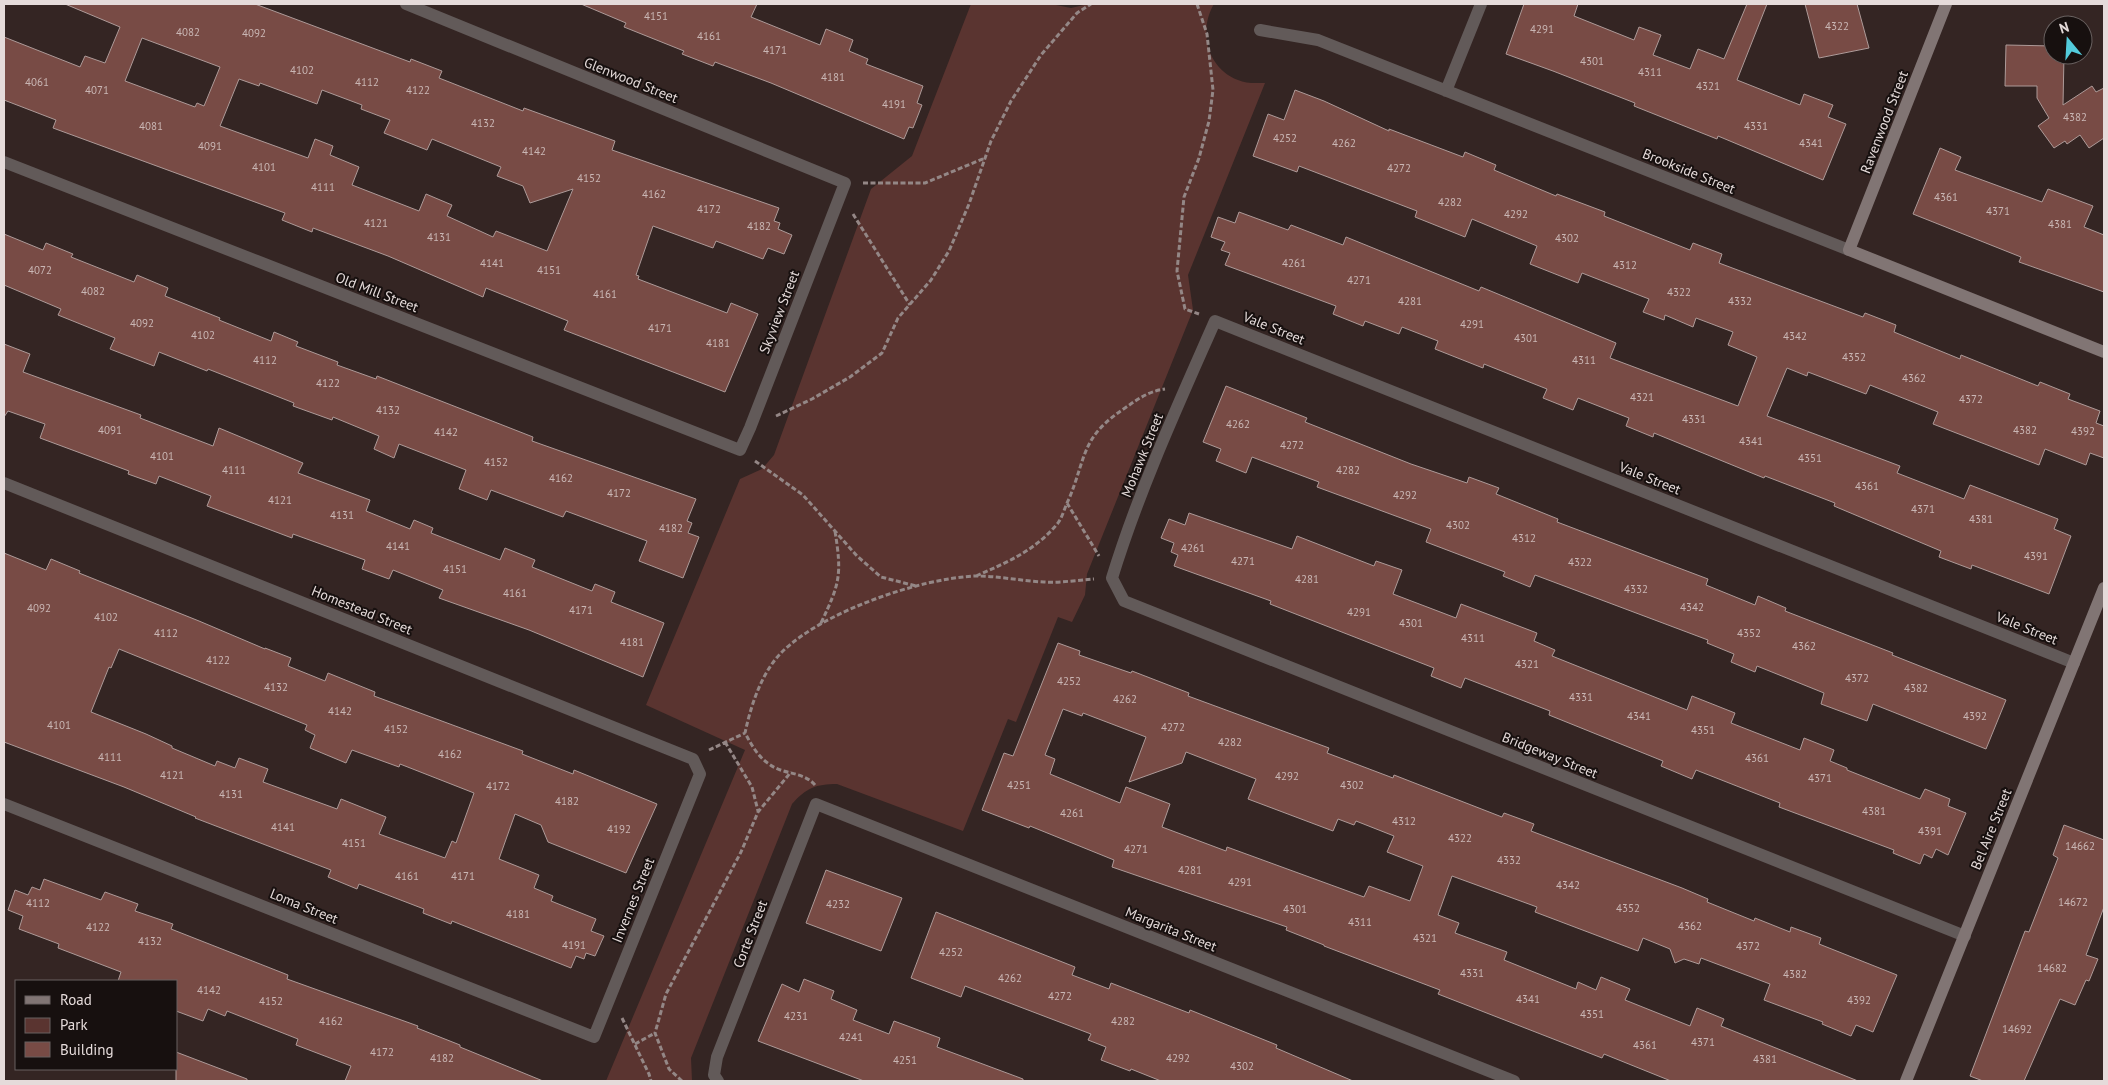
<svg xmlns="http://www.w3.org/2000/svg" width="2108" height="1085" viewBox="0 0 2108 1085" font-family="'PT Sans',sans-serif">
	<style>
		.green { fill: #5a3430 }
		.building { fill: #784b45; stroke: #ad9a98; fill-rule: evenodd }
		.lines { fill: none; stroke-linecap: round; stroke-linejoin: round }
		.path { stroke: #948786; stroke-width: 3; stroke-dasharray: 5 2.5; stroke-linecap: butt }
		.street { stroke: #625a59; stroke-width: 12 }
		.secondary { stroke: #817574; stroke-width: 12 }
		.labels { text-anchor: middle; stroke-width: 4; stroke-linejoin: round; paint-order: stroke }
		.number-label { font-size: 11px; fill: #cab7b5 }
		.street-label { font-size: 14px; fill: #e5dbda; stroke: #17100f }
	</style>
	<rect width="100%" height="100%" fill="#342523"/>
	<path class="green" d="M971,4H1051L1071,8L1088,4H1214C1198,31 1207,68 1238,80C1246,84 1256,83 1265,83L1188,275L1193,310L1087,574L1085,595L1072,622L1058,617L1016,722L1008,719L963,831L837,784C816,784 806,788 792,804L691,1058L692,1081H606L745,750L646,705L740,479L762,469L774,455L871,189L912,156Z"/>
	<path class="building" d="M65,4H255L410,62L411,59L442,71L439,78L523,111L524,108L615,141L612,150L779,208L774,221L780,223L778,229L792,235L784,254L768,248L763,259L716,241L713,248L653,226L636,275L639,276L638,279L727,313L731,303L758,314L725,392L564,330L568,321L486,288L483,297L388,256L313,228L312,232L282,220L285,213L53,128L56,120L4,100V37L80,67L85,56L105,63L120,27ZM142,38L220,67L204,106L197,103L195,107L125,81ZM239,79L259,86L260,83L317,104L322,90L362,105L361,109L390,120L384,133L427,150L432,139L501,167L497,176L523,186L530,203L573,189L547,251L496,231L493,237L447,216L452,205L426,194L419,211L352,185L359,167L330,155L333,146L315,139L308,158L220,126Z
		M581,4H757L751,17L820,45L826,29L853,40L849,51L868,59L866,64L923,86L917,103L922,105L913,128L909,127L904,139L771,83L715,62L713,66L682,54L684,51L624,27L626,23Z
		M1524,4H1578L1574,16L1634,40L1639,27L1661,35L1653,55L1690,69L1698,49L1724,59L1747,4H1767L1737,80L1800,105L1804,94L1833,105L1828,117L1846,124L1823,180L1718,136L1717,139L1634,106L1635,103L1553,71L1506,54Z
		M1805,4H1857L1869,48L1819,58Z
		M2006,45L2053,46V55H2064L2063,105L2092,86L2096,92L2104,88V138L2089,148L2080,135L2067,144L2065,141L2054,148L2038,126L2049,118L2037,98V86H2005Z
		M1295,90L1324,101L1389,131V129L1463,157L1465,152L1496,165L1494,170L1556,196L1557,194L1605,212L1604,216L1690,250L1693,243L1722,254L1719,263L1863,317L1865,313L1896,325L1894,332L1960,359L1961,355L2038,386L2040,382L2070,394L2068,399L2100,411L2096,423L2104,426V458L2090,453L2086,465L2045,449L2039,465L1933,424L1938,412L1870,385L1866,394L1808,372L1807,376L1787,368L1767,416L1900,466L1897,473L1964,499L1970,485L2058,519L2054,529L2071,536L2049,594L1972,565L1971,569L1939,557L1941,551L1834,506L1835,503L1765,476L1764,478L1654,433L1653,437L1626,426L1629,418L1578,398L1573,410L1543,398L1547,389L1484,364L1483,368L1435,349L1438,341L1402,327L1399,334L1365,321L1363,326L1333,314L1336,306L1225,265L1230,253L1221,250L1225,242L1211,237L1218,217L1235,223L1239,212L1288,230L1291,225L1343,245L1346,237L1479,291L1481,287L1616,343L1610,358L1738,406L1757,357L1728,345L1733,332L1696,318L1693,327L1665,315L1664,320L1643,312L1649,299L1582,273L1578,283L1530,264L1537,246L1472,219L1465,237L1415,217L1417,211L1299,166L1297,172L1253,156L1268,114L1284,120Z
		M1940,148L1961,157L1955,170L2042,202L2048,189L2093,206L2084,227L2104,235V292L2019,262L2021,257L1913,214Z
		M4,234L43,250L46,243L73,254L71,257L134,282L137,275L168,288L165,296L220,318L219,320L271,341L274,332L298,342L296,346L338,362L337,365L376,379L377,376L533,437L532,441L696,499L687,521L692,523L688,533L699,537L683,578L639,561L647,541L566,511L563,517L491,490L487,500L459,489L466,470L399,444L394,458L374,449L379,436L333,417L332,420L293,406L294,403L208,369L207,371L159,352L154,366L110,349L115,338L58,315L61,309L4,285Z
		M4,344L30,354L23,372L141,415L140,418L213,446L219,428L303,463L298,473L370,500L366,511L410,529L414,520L433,528L431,533L500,560L505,548L535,560L532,567L592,591L595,584L615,592L611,602L664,623L643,677L529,630L439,598L443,590L393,570L389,579L362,569L365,560L293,534L292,538L207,506L211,496L159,476L156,484L128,474L129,471L40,438L45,424L8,411L4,417Z
		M1226,386L1307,418L1305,422L1411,464L1467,483L1469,477L1499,488L1496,494L1558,519L1557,522L1708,579L1706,585L1755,605L1758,596L1786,608L1785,611L1893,653L1892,655L2006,700L1986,749L1873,704L1867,721L1821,704L1824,693L1757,666L1755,672L1731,662L1734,654L1707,643L1708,640L1535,575L1530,587L1503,576L1505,572L1426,542L1431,529L1317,487L1319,482L1252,457L1246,473L1216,461L1221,449L1203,442Z
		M1189,513L1292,549L1297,536L1374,566L1376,561L1402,570L1393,594L1456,618L1461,604L1537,633L1534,641L1555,650L1552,656L1687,710L1692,696L1735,713L1731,723L1800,750L1804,738L1834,750L1830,761L1847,768V770L1920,799L1925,789L1950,799L1948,806L1966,813L1948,855L1936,849L1932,858L1924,854L1920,864L1893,853L1894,850L1779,807L1780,803L1696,770L1692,779L1661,766L1663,761L1549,715L1550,711L1465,678L1461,688L1431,676L1434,668L1270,604L1271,601L1174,566L1178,555L1171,552L1174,543L1161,538L1169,519L1185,525Z
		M4,553L46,570L51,559L80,571L79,573L199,621L265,649V648L291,658L288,666L325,681L328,673L375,692L374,696L523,751L522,754L573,774L574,770L657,804L626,873L548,842L541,825L515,814L499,859L539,875L534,888L553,896L551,901L596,919L591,931L604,936L595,956L586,953L584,959L576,956L571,968L452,921L451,924L423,913L424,909L359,884L357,889L328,877L331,870L195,818L196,817L124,787L4,742ZM119,649L307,725L305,730L315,735L310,748L346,763L352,750L399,767L400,764L474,793L456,843L452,841L445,858L379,834L386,817L341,799L337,809L263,782L268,769L239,758L235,768L217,761L215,766L172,748V746L146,734L91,712L109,667L111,668Z
		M1058,643L1080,651L1079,655L1131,673L1132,671L1189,693L1188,696L1329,748L1327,753L1393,778L1394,775L1502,817L1504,813L1534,824L1531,831L1682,888L1708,899L1707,902L1754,921L1755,918L1790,932L1791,927L1821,938L1819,944L1897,975L1873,1032L1856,1025L1851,1036L1822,1024L1823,1022L1764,1000L1770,984L1701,958L1699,964L1684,959L1675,963L1670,949L1643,938L1638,951L1535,912L1537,907L1452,876L1438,915L1459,923L1455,933L1507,952L1504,960L1576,989L1578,982L1596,990L1601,977L1630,989L1625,1000L1690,1026L1697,1008L1724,1019L1721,1026L1858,1081H1671L1604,1054L1602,1058L1438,994L1440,990L1324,946V945L1286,930L1287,927L1112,867L1114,860L1030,826L1029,828L982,810L1004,753L1013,756ZM1063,709L1082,716L1083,713L1146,737L1129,782L1182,763L1186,752L1256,779L1248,799L1333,831L1338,819L1354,825L1356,821L1394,836L1387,852L1423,866L1410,901L1369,886L1364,897L1227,847L1226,851L1162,827L1170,804L1126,787L1120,803L1050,774L1055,759L1045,755Z
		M2064,825L2104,840V907L2086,955L2098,959L2089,981L2086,980L2075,1005L2060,999L2024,1081H1983L1970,1076L2025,931L2029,932L2058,858L2053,855Z
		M826,870L902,898L881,951L806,923Z
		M44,879L101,900L105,892L138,904L135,911L173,924L171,929L288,975L287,979L418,1026L417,1028L460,1045V1047L543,1081H345L351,1066L296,1045L298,1039L227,1011L225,1016L208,1009L203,1021L176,1011V981H118L121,972L58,948L59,944L19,929L23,916L8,910L15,890L28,895L32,887L40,890Z
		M936,912L1075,967L1072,975L1109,989L1111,983L1189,1013L1190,1010L1277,1045L1276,1048L1353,1081H1161L1131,1069L1130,1071L1101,1060L1106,1047L1088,1040L1091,1034L965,986L961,997L911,978Z
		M804,979L834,991L831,999L857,1010L853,1020L889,1034L894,1021L940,1038L937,1047L1023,1079V1081H864L758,1041L782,984L799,992Z
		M176,1052L247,1079V1081H176Z"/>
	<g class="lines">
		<path class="path" d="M1197,4L1207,34L1213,90L1209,121L1199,158L1184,197L1177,271L1185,309L1199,314
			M863,183H925L985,158
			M853,214L910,305
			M776,416L812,399L850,377L882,353L898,318L931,280L949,251L969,204L991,141L1011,101L1041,55L1077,13L1091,4
			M755,461L803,495L857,556L881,577L916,586
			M1067,503L1099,556
			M976,576C1008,562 1036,550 1058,523C1063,516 1065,506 1069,499C1087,455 1081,437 1125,408C1138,399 1149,391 1165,389
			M821,623C840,583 842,575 835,531
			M725,742L752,787L758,811
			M709,750L745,733
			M815,785C803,771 783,775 769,764C758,757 751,744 745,733C751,705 762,671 783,651C823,612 920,578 976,576C998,576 1022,581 1044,582C1061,583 1078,580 1094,579
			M622,1018L649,1074L651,1081
			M635,1044L655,1033
			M682,1081L669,1069L655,1033L666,994L741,852L758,812L791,772"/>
		<path class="street" d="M1260,30L1318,40L1849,250
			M1446,91L1481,4
			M4,162L740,450L750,428L845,183L406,4
			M4,483L693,759L700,774L594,1037L4,804
			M1965,936L1124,601L1112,578C1139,490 1178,405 1215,321L2074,663
			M718,1081L714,1075L717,1057L816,804L1514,1081"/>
		<path class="secondary" d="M1946,4L1849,250L2104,352
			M1906,1081L2104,588"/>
	</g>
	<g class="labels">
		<g class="number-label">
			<text x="656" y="20">4151</text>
			<text x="1837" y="30">4322</text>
			<text x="1542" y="33">4291</text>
			<text x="188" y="36">4082</text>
			<text x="254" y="37">4092</text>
			<text x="709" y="40">4161</text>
			<text x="775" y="54">4171</text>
			<text x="1592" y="65">4301</text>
			<text x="302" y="74">4102</text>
			<text x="1650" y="76">4311</text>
			<text x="833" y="81">4181</text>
			<text x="37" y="86">4061</text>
			<text x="367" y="86">4112</text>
			<text x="1708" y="90">4321</text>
			<text x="97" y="94">4071</text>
			<text x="418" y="94">4122</text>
			<text x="894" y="108">4191</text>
			<text x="2075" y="121">4382</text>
			<text x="483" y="127">4132</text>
			<text x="151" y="130">4081</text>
			<text x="1756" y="130">4331</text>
			<text x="1285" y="142">4252</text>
			<text x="1344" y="147">4262</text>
			<text x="1811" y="147">4341</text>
			<text x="210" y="150">4091</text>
			<text x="534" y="155">4142</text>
			<text x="264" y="171">4101</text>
			<text x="1399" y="172">4272</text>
			<text x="589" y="182">4152</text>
			<text x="323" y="191">4111</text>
			<text x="654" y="198">4162</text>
			<text x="1946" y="201">4361</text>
			<text x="1450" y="206">4282</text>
			<text x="709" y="213">4172</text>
			<text x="1998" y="215">4371</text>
			<text x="1516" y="218">4292</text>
			<text x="376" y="227">4121</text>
			<text x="2060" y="228">4381</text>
			<text x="759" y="230">4182</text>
			<text x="439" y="241">4131</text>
			<text x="1567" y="242">4302</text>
			<text x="492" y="267">4141</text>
			<text x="1294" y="267">4261</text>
			<text x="1625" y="269">4312</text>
			<text x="40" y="274">4072</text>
			<text x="549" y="274">4151</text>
			<text x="1359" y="284">4271</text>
			<text x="93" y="295">4082</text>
			<text x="1679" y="296">4322</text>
			<text x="605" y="298">4161</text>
			<text x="1410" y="305">4281</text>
			<text x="1740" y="305">4332</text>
			<text x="142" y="327">4092</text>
			<text x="1472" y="328">4291</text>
			<text x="660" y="332">4171</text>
			<text x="203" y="339">4102</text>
			<text x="1795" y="340">4342</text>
			<text x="1526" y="342">4301</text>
			<text x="718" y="347">4181</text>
			<text x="1854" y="361">4352</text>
			<text x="265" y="364">4112</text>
			<text x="1584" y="364">4311</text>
			<text x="1914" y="382">4362</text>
			<text x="328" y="387">4122</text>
			<text x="1642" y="401">4321</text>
			<text x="1971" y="403">4372</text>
			<text x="388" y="414">4132</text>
			<text x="1694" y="423">4331</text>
			<text x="1238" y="428">4262</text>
			<text x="110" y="434">4091</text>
			<text x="2025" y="434">4382</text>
			<text x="2083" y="435">4392</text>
			<text x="446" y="436">4142</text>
			<text x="1751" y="445">4341</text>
			<text x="1292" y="449">4272</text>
			<text x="162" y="460">4101</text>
			<text x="1810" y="462">4351</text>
			<text x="496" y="466">4152</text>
			<text x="234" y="474">4111</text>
			<text x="1348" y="474">4282</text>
			<text x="561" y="482">4162</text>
			<text x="1867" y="490">4361</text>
			<text x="619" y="497">4172</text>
			<text x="1405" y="499">4292</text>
			<text x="280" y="504">4121</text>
			<text x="1923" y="513">4371</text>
			<text x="342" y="519">4131</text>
			<text x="1981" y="523">4381</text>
			<text x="1458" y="529">4302</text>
			<text x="671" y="532">4182</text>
			<text x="1524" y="542">4312</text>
			<text x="398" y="550">4141</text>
			<text x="1193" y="552">4261</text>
			<text x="2036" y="560">4391</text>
			<text x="1243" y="565">4271</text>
			<text x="1580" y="566">4322</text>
			<text x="455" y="573">4151</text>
			<text x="1307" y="583">4281</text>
			<text x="1636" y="593">4332</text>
			<text x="515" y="597">4161</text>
			<text x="1692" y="611">4342</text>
			<text x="39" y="612">4092</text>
			<text x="581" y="614">4171</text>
			<text x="1359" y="616">4291</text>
			<text x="106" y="621">4102</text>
			<text x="1411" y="627">4301</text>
			<text x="166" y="637">4112</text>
			<text x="1749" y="637">4352</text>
			<text x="1473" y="642">4311</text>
			<text x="632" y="646">4181</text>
			<text x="1804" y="650">4362</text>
			<text x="218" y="664">4122</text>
			<text x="1527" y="668">4321</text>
			<text x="1857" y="682">4372</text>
			<text x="1069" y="685">4252</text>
			<text x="276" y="691">4132</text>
			<text x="1916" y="692">4382</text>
			<text x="1581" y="701">4331</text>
			<text x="1125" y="703">4262</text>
			<text x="340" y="715">4142</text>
			<text x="1639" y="720">4341</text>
			<text x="1975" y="720">4392</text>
			<text x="59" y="729">4101</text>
			<text x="1173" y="731">4272</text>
			<text x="396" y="733">4152</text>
			<text x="1703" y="734">4351</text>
			<text x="1230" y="746">4282</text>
			<text x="450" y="758">4162</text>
			<text x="110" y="761">4111</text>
			<text x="1757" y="762">4361</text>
			<text x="172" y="779">4121</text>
			<text x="1287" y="780">4292</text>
			<text x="1820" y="782">4371</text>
			<text x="1019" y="789">4251</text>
			<text x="1352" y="789">4302</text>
			<text x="498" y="790">4172</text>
			<text x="231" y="798">4131</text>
			<text x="567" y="805">4182</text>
			<text x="1874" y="815">4381</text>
			<text x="1072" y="817">4261</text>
			<text x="1404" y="825">4312</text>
			<text x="283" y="831">4141</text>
			<text x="619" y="833">4192</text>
			<text x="1930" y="835">4391</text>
			<text x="1460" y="842">4322</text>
			<text x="354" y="847">4151</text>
			<text x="2080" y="850">14662</text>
			<text x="1136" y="853">4271</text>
			<text x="1509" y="864">4332</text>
			<text x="1190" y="874">4281</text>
			<text x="407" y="880">4161</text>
			<text x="463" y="880">4171</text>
			<text x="1240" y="886">4291</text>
			<text x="1568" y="889">4342</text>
			<text x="2073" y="906">14672</text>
			<text x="38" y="907">4112</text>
			<text x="838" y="908">4232</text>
			<text x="1628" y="912">4352</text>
			<text x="1295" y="913">4301</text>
			<text x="518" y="918">4181</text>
			<text x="1360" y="926">4311</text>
			<text x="1690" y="930">4362</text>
			<text x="98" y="931">4122</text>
			<text x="1425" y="942">4321</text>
			<text x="150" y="945">4132</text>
			<text x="574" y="949">4191</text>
			<text x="1748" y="950">4372</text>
			<text x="951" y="956">4252</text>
			<text x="2052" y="972">14682</text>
			<text x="1472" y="977">4331</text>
			<text x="1795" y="978">4382</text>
			<text x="1010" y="982">4262</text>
			<text x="209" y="994">4142</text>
			<text x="1060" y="1000">4272</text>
			<text x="1528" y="1003">4341</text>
			<text x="1859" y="1004">4392</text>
			<text x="271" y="1005">4152</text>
			<text x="1592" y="1018">4351</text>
			<text x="796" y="1020">4231</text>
			<text x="331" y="1025">4162</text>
			<text x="1123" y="1025">4282</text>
			<text x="2017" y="1033">14692</text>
			<text x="851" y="1041">4241</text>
			<text x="1703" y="1046">4371</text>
			<text x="1645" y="1049">4361</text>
			<text x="382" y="1056">4172</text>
			<text x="442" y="1062">4182</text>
			<text x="1178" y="1062">4292</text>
			<text x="1765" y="1063">4381</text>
			<text x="905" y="1064">4251</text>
			<text x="1242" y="1070">4302</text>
		</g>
		<g class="street-label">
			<text transform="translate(631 80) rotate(22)" y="5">Glenwood Street</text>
			<text transform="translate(1884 122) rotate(-69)" y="5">Ravenwood Street</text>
			<text transform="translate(1689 171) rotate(22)" y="5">Brookside Street</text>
			<text transform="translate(377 292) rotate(21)" y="5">Old Mill Street</text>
			<text transform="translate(779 312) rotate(-69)" y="5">Skyview Street</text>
			<text transform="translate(1274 328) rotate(22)" y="5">Vale Street</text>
			<text transform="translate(1142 455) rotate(-68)" y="5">Mohawk Street</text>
			<text transform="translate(1650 478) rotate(22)" y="5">Vale Street</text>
			<text transform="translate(362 610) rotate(22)" y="5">Homestead Street</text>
			<text transform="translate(2027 628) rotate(22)" y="5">Vale Street</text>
			<text transform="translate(1550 755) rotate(22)" y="5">Bridgeway Street</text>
			<text transform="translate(1991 829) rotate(-68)" y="5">Bel Aire Street</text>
			<text transform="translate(633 900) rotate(-68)" y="5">Invernes Street</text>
			<text transform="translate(304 906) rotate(22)" y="5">Loma Street</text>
			<text transform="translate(1171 929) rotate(22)" y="5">Margarita Street</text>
			<text transform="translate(750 934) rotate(-69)" y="5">Corte Street</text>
		</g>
	</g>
	<rect width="2108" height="1085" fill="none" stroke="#e5dbda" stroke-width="10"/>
	<rect x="15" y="980" width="162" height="90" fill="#17100f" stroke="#696160"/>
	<rect x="25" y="996" width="25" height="8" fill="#817574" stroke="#696160"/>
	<text x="60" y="1005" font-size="15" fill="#e5dbda">Road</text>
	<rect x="25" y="1018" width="25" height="15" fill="#5a3430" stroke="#696160"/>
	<text x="60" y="1030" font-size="15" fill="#e5dbda">Park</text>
	<rect x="25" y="1042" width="25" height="15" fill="#784b45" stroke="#696160"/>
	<text x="60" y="1055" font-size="15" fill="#e5dbda">Building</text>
	<g transform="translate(2068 40) rotate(342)"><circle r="24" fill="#17100f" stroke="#696160"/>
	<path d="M0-4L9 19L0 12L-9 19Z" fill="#53cbdb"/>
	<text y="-8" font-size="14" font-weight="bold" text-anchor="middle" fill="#e5dbda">N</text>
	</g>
</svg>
